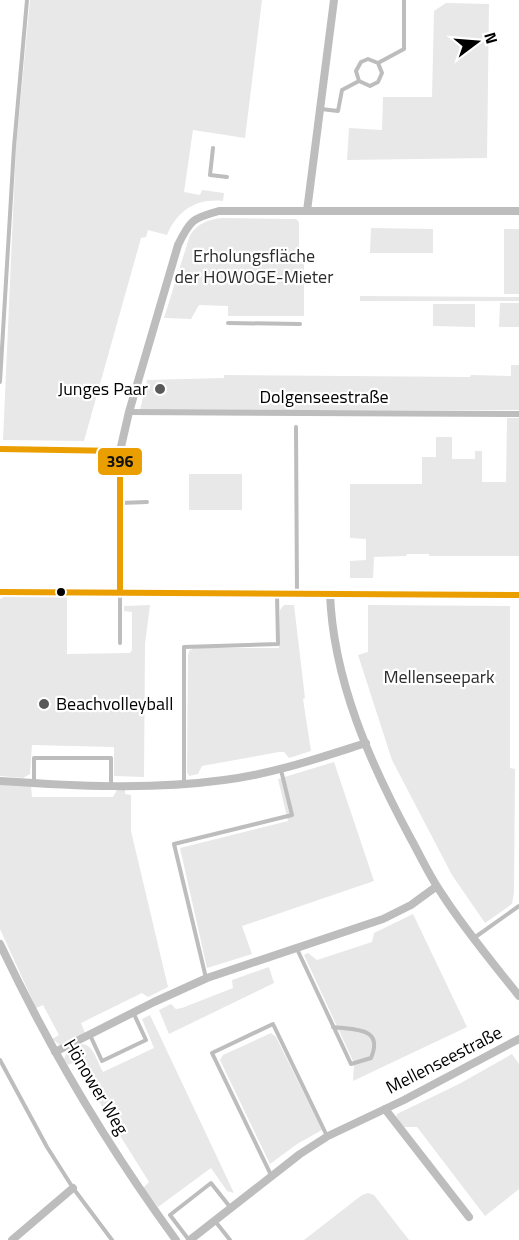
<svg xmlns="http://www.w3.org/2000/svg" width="519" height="1240" viewBox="0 0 519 1240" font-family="'Titillium Web',sans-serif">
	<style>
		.green { fill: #e8e8e8 }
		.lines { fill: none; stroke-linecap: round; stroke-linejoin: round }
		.service { stroke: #bdbdbd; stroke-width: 4 }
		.pedestrian { stroke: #bdbdbd; stroke-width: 6 }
		.minor { stroke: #bdbdbd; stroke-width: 8 }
		.bus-1-casing { stroke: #fff; stroke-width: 10 }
		.bus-1 { stroke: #eb9e00; stroke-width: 6 }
		.poi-dot { fill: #595959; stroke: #fff; stroke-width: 2 }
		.bus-dot { fill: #000; stroke: #fff; stroke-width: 2 }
		.labels { text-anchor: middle; stroke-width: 4.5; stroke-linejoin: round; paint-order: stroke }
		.park-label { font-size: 18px; fill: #2c2c2c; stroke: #fff }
		.poi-label { font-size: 18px; fill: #000; stroke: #fff; text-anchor: end }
		.street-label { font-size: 18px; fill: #000; stroke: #fff }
		.line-badge { stroke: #fff; stroke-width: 2 }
		.pale-badge-label { font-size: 16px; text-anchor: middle; font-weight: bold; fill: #111 }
	</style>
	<rect width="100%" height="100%" fill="#fff"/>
	<path class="green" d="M30,0H262L245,138L193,130L184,192L200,195L202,190L224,193L223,201C196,198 177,211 167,235L148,230L146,237L141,238L84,441L3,440L16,147Z
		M446,3L489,4L487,158L347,160L349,128L382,130L383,97H432L434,11Z
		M223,218L296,219L299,222V254H304V316H228V306L199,305L191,319L164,318L190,235C198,223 209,219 223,218Z
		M371,228L433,229V253H370Z
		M504,229H519V294H504Z
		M360,296L519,297V301H360Z
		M500,303H519V327H499Z
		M433,304H475V327L433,326Z
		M511,365H519V410H140L147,380L224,378V375L470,377L471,375L511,376Z
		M507,418H519V556H429V554H407L406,556L374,557L373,578H350V561L366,560V539L350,538V484H422V457H436V437H452V459H475V451H482V482H506Z
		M189,474H242V510H189Z
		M4,597H67V654L130,653L132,650V612L124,611V606L150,605L145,644L144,777L114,776V747L32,745L30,774L23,778L0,776V599Z
		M284,605H294L305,698L303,699L311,751L289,758L284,752H279L202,766L198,774L189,776L187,772L188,656L189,651L194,648H279L280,610Z
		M368,605L510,606V768L515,769L514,893L512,904L485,923L452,875L392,760L358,655L368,652Z
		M334,762L374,881L242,926L252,954L207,968L180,848L288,821L278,779Z
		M0,784L31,785L32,797H113L117,790H125V794L131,795V831L168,987L148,997L142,993L81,1023L85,1033L60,1045L52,1039L59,1035L43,1005L36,1008L0,929Z
		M413,914L467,1027L353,1081L354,1063L304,955L308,953L317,960L372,942L374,933Z
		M269,967L274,983L169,1034L159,1010L171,1004L176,1009L182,1008L233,988L232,980Z
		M150,1015L234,1193L227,1191L211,1168L158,1207L143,1188L149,1182L74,1062L68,1065L64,1059C66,1053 69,1051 74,1048C91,1035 96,1060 103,1072L154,1048L142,1019Z
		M271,1033L276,1037L322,1130L297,1144L270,1164L220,1060L223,1055Z
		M512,1054L519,1064V1189L485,1216L417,1127H403L396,1118L397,1114L459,1084Z
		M368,1193L374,1195L409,1240H304L362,1195Z"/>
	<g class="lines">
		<path class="service" d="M378,63L404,49V0
			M321,109L338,111L342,90L359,81L370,86L378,82L382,73L378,63L368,59L361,62L356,71L359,81
			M213,148L210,175L227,177
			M228,323L300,324
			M0,382L14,147L27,0
			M296,427L297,593
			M120,503L147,502
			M120,643V593
			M34,782V758H111V784
			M184,784V647L278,644L277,594
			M474,938L519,906
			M297,949C315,987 333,1026 351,1064L371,1058C384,1027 355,1030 333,1027
			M206,978L174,844L292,815L281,770
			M90,1035L102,1061L146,1040L133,1012
			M0,1060L47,1147L73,1188L112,1240
			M271,1175L212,1053L273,1024L327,1136
			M215,1221L230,1240
			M189,1240L170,1215L211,1183L230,1207"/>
		<path class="pedestrian" d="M129,412L519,414"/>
		<path class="minor" d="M307,211L334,0
			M0,449L120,451
			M7,592L519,595
			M120,592V451L129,412L178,245C190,220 193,218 219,211H519
			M330,593C333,680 370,763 411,839C421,857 430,877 442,894C465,930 493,963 519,996
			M0,781C74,786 151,790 224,780C273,774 319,758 366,743
			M0,944C49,1048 108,1147 176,1240
			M55,1052L154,1002L207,978L383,919L411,905L437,886
			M385,1109L469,1217
			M12,1240L73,1188
			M190,1240L300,1154L328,1136L404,1100L519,1039"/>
		<g class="bus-1-casing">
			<path id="bus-1" d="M0,449L120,451V592
				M0,592L519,595"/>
		</g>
		<use href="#bus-1" class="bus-1"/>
	</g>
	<g class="poi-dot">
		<circle cx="160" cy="389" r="6"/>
		<circle cx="44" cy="704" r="6"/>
	</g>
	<circle class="bus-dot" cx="61" cy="592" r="5"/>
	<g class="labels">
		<g class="park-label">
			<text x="254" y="262">Erholungsfläche<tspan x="254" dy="21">der HOWOGE-Mieter</tspan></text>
			<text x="439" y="683">Mellenseepark</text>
		</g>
		<g class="poi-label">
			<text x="148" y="395">Junges Paar</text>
			<text x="56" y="710" text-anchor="start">Beachvolleyball</text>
		</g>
		<g class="street-label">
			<text x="324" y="403">Dolgenseestraße</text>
			<text transform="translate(444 1060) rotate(-27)" y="6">Mellenseestraße</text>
			<text transform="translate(96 1087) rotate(59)" y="6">Hönower Weg</text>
		</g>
	</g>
	<rect class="line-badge" x="97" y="447" width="46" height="29" rx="6" fill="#eb9e00"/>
	<g class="pale-badge-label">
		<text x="120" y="467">396</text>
	</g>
	<g transform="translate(477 42) rotate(74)" stroke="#ffffff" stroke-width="4.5" paint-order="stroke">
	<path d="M0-4.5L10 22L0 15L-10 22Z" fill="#000000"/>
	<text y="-9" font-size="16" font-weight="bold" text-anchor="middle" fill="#000000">N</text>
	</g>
</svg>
